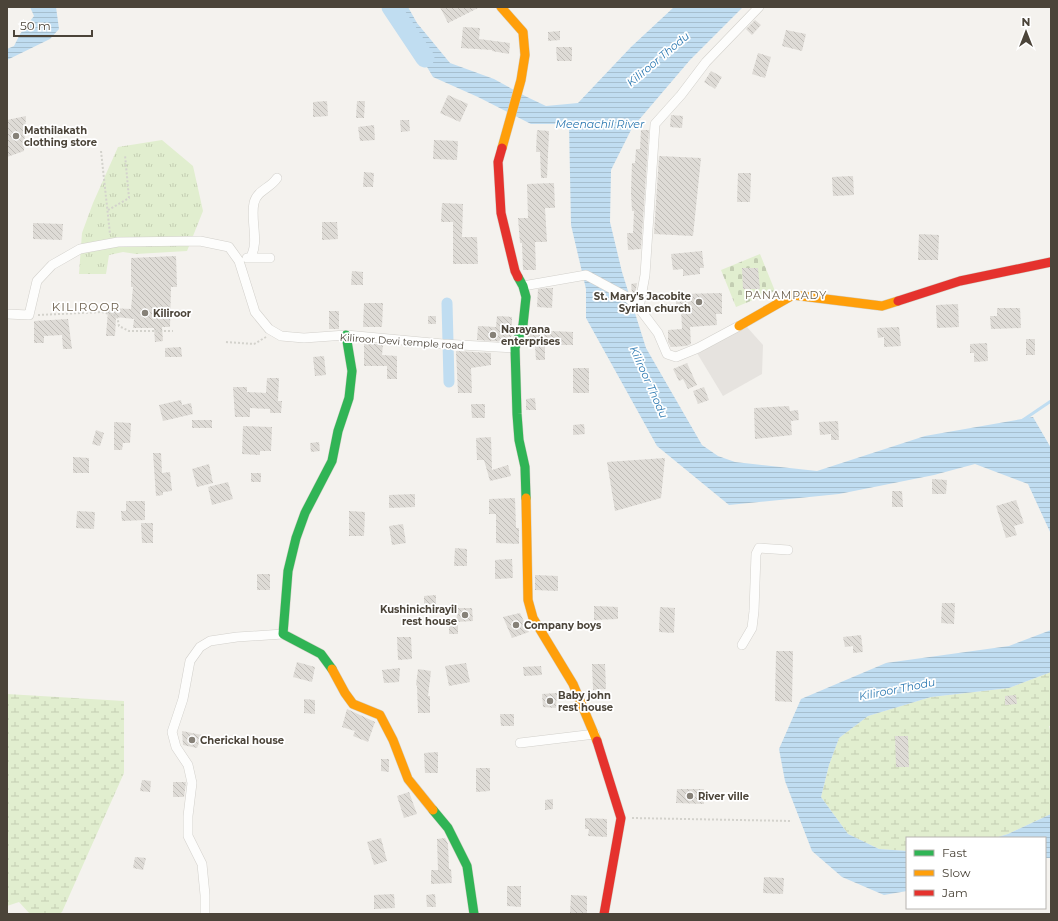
<svg xmlns="http://www.w3.org/2000/svg" width="1058" height="921" viewBox="0 0 1058 921" font-family="Montserrat,sans-serif">
	<style>
		.grass { fill: url(#grass-tufts) }
		.wetland { fill: url(#wetland-marsh) }
		.cemetery { fill: url(#cemetery-stones) }
		.parking { fill: #e6e3df }
		.water { fill: url(#water-rules) }
		.lines { fill: none; stroke-linecap: round; stroke-linejoin: round }
		.stream { stroke: #c0ddf1; stroke-width: 3 }
		.canal { stroke: #c0ddf1; stroke-width: 11 }
		.river { stroke: #c0ddf1; stroke-width: 19 }
		.building { fill: url(#building-back-hatch) }
		.street-casing { stroke: #d2d0cb; stroke-width: 10 }
		.fast-casing { stroke: #d3cfc5; stroke-width: 10 }
		.slow-casing { stroke: #d3cfc5; stroke-width: 10 }
		.jam-casing { stroke: #d3cfc5; stroke-width: 10 }
		.path { stroke: #d3d2cc; stroke-width: 2; stroke-dasharray: 2 2; stroke-linecap: butt }
		.street { stroke: #fdfdfc; stroke-width: 9 }
		.fast { stroke: #30b455; stroke-width: 9 }
		.slow { stroke: #ff9f0a; stroke-width: 9 }
		.jam { stroke: #e5322d; stroke-width: 9 }
		.poi-dot { fill: #868178; stroke: #fff; stroke-width: 1.5 }
		.labels { text-anchor: middle; stroke-width: 3.5; stroke-linejoin: round; paint-order: stroke }
		.poi-label { font-size: 10px; font-weight: bold; fill: #4b4439; stroke: #fff; text-anchor: start }
		.street-label { font-size: 10px; fill: #4b4439; stroke: #fff }
		.water-label { font-size: 11px; font-style: italic; fill: #2e7ab2; stroke: #fff }
		.neighbourhood-label { font-size: 11px; letter-spacing: 1px; fill: #6e6250; stroke: #fff }
		.quarter-label { font-size: 12px; letter-spacing: 1px; fill: #6e6250; stroke: #fff }
	</style>
	<defs>
		<pattern id="grass-tufts" width="24" height="20" patternUnits="userSpaceOnUse"><rect width="24" height="20" fill="#e1eecf"/><path d="M3 7l-1-3M5 7V3M7 7l1-3M15 17l-1-3M17 17v-4M19 17l1-3" fill="none" stroke="#c3cdb2"/></pattern>
		<pattern id="wetland-marsh" width="20" height="14" patternUnits="userSpaceOnUse"><rect width="20" height="14" fill="#e1eecf"/><path d="M1 5h8M5 5V1M11 12h8M15 12V8" fill="none" stroke="#c3cdb2"/></pattern>
		<pattern id="cemetery-stones" width="16" height="16" patternUnits="userSpaceOnUse"><rect width="16" height="16" fill="#e1eecf"/><path d="M2 7V4a2 2 0 0 1 4 0v3zM10 15v-3a2 2 0 0 1 4 0v3z" fill="#c3cdb2"/></pattern>
		<pattern id="water-rules" width="6" height="5" patternUnits="userSpaceOnUse"><rect width="6" height="5" fill="#c0ddf1"/><path d="M0 2.5h6" fill="none" stroke="#a6bfcf"/></pattern>
		<pattern id="building-back-hatch" width="6" height="6" patternUnits="userSpaceOnUse"><rect width="6" height="6" fill="#dedbd6"/><path d="M-1 5l2 2M0 0l6 6M5-1l2 2" fill="none" stroke="#c0bdb8"/></pattern>
	</defs>
	<rect width="100%" height="100%" fill="#f4f2ee"/>
	<path class="grass" d="M162,140L193,166L203,211L187,251L136,254L123,252L109,255L106,274H79L82,233L93,203L118,147Z"/>
	<path class="wetland" d="M1051,672V726H1049L1051,734V814L1008,834L995,838H907V851L879,849L848,834L821,797L829,765L839,738L868,716L931,697L1009,688Z
		M7,694L124,701V773L62,912L59,914H30L19,902L7,906Z"/>
	<path class="cemetery" d="M760,254L775,291L736,307L721,270Z"/>
	<path class="parking" d="M746,326L763,345L762,374L723,396L697,353Z"/>
	<path class="water" d="M30,7H56L59,29L50,39L7,60V49L14,46L20,34L34,16Z
		M394,7H408L417,23L450,63L494,79L527,97L546,106L578,103L631,47L674,7H743L690,60L632,128L611,170L610,222L622,272L646,348L702,445L718,456L735,462L817,471L925,436L1033,417L1051,448V534L1028,484L975,464L934,475L839,494L729,505L657,446L586,318V289L571,225L569,124H531L478,97L433,77L424,62Z
		M1051,630V672L1009,688L931,697L868,716L839,738L829,765L821,797L848,834L879,849L907,851V891L884,895L842,877L812,851L785,781L779,749L801,699L886,663L1009,646Z
		M1051,814V858H1045V838H995L1008,834Z"/>
	<g class="lines">
		<path class="stream" d="M1023,420L1051,401"/>
		<path class="canal" d="M447,303L449,382"/>
		<path class="river" d="M391,7L425,58"/>
	</g>
	<path class="building" d="M440,7H480L448,23Z
		M755,20L761,25L752,35L746,29Z
		M463,27L480,28L479,39L510,43L509,54L492,51V50L461,48Z
		M786,30L806,34L802,51L782,46Z
		M560,31V40L548,41V32Z
		M556,47H572V61H557Z
		M758,53L771,57L765,78L752,74Z
		M711,71L722,77L715,89L704,82Z
		M448,95L468,104L460,122L440,113Z
		M327,101L328,116L313,117V102Z
		M357,101H365L364,118H356Z
		M671,115L683,116L682,128L670,127Z
		M26,116L24,151L7,157V120Z
		M400,120H409L410,131L401,132Z
		M374,125L375,140L360,141L358,127Z
		M537,130L549,131L547,178H541L540,152H536Z
		M641,130H649L641,249L628,250L627,233H633L634,211H632L631,192L632,163H635L636,149H640Z
		M434,140L458,141L457,160L433,159Z
		M659,156L701,158L693,236L654,234Z
		M364,172L374,173L373,187H363Z
		M738,173H751L750,202H737Z
		M853,176L854,195L833,196L832,177Z
		M554,183L555,208H545L547,242H535L536,270H523L522,243H520L518,218H528L527,184Z
		M442,203L463,204L462,237H477L478,264H453V222H441Z
		M322,222H337L338,239L322,240Z
		M33,223L63,224L62,240L33,239Z
		M919,234L939,235L938,260H918Z
		M702,251L704,268H700V274L683,276V269L673,270L671,254Z
		M176,256L177,287H171L170,327H162L163,341L155,342L154,328H133L134,319L116,317L115,336H106L108,310H110V308L131,309L133,287H131V258Z
		M742,268H758L760,289H743Z
		M352,271L363,272V285H351Z
		M637,283L635,295H634L632,293L631,284Z
		M547,288H553L552,308L537,307L538,289Z
		M722,293V314H716L717,325L690,327L691,344L686,346L671,347L668,342V330L682,329L681,308H676V299L681,298V294Z
		M364,303H383L382,327H363Z
		M958,304L959,327L937,328L936,305Z
		M997,308H1020L1021,328L991,329L990,316H997Z
		M329,311H339V329H329Z
		M428,316H436V324H428Z
		M497,316L512,317V335L509,342L477,340L478,326L496,327Z
		M68,319L72,349H63L62,335L44,336V343H34V321Z
		M899,327L901,346L884,347V337L878,338L877,328Z
		M529,330L573,332V345H545V360H536L535,346H527V336Z
		M1026,339H1035V355H1026Z
		M987,343L988,361L974,362V353H970V344Z
		M364,344H383L382,355L397,356V379H387V366H364Z
		M181,347L182,357H165V348Z
		M456,351L491,353V365L471,368L472,393H458Z
		M324,356L326,375L315,376L313,357Z
		M687,363L697,385L688,389L683,379L679,381L673,369Z
		M573,368H589V393H573Z
		M267,378H279L278,401H282L281,413H270V409L250,408V417H235L233,387H247V392L266,393Z
		M704,387L709,400L698,404L693,391Z
		M535,398L536,410H526V399Z
		M181,400L182,405L191,403L193,414L163,421L159,405Z
		M471,404H485V418H472Z
		M789,406L790,411L798,410L799,420L791,421L792,435L755,439L754,408Z
		M192,420H212V428H192Z
		M838,421L839,440H831V434L820,435L819,422Z
		M114,422L131,423L130,443H123L122,450H114Z
		M584,424L585,434L573,435V425Z
		M243,426L272,427L271,451H260V455L242,454Z
		M96,430L104,433L100,446L92,444Z
		M491,437L492,470L508,465L511,476L490,481L484,460H477L476,438Z
		M319,442L320,451L311,452L310,443Z
		M153,453H161L162,473L170,472L172,491L163,492V495L156,496Z
		M73,457L89,458V473H73Z
		M665,458L661,498L615,511L607,462Z
		M209,464L213,483L197,487L192,469Z
		M251,473H261V482H251Z
		M932,479L947,480L946,494H932Z
		M228,482L233,499L212,505L208,487Z
		M892,491H902L903,507H892Z
		M415,494V507L389,508V495Z
		M515,498L516,528H519V544L496,543V514H489V499Z
		M1016,500L1024,523L1014,526L1017,535L1006,538L996,506Z
		M126,501H145V520L122,521L121,511H126Z
		M77,511L95,512L94,529L76,528Z
		M349,511L365,512L364,536H349Z
		M141,523H153V543H142Z
		M403,524L406,543L392,545L389,526Z
		M455,548L467,549V566H454Z
		M512,559L513,578L495,579V560Z
		M257,574H270V590H257Z
		M535,575L558,576V591L535,590Z
		M436,595V604H424V596Z
		M942,603H955L954,624L941,623Z
		M594,606L618,607V619L594,620Z
		M660,607L675,608L674,633L659,632Z
		M458,608H472L473,621L456,622Z
		M520,613L529,632L512,638L503,617Z
		M449,624H458V634H449Z
		M861,635L863,652L853,653V646L845,647L843,637Z
		M397,637H411L412,659L398,660Z
		M776,651H793L792,702L775,701Z
		M297,662L315,667L312,682L293,677Z
		M466,663L470,682L449,686L445,666Z
		M592,664H605L606,689L593,690Z
		M541,666L542,675L524,676L523,667Z
		M400,668L399,682L384,683L382,670Z
		M418,669L431,671L428,696H430V713H418L417,686L416,685Z
		M557,693L556,708L543,707L542,694Z
		M1016,695L1017,704L1005,705V696Z
		M304,699L315,700V714L304,713Z
		M347,709L375,722L368,742L353,736L355,731L342,727Z
		M500,714H514V726H501Z
		M182,731L202,735L197,748L183,745Z
		M895,736H908L909,767H896Z
		M438,752V773H425L424,753Z
		M381,759H389V772L381,771Z
		M476,768H490V791L476,792Z
		M142,780L151,781L150,792L140,791Z
		M173,782H186L184,797H173Z
		M677,789H704V804L676,803Z
		M409,792L417,814L404,818L397,796Z
		M553,799V809L545,810V800Z
		M585,818L607,819V837L588,836L589,829H585Z
		M381,838L387,861L374,865L367,842Z
		M445,838L448,844L449,869H451L452,883L431,884V870H438L437,839Z
		M135,857L146,858L143,870L133,868Z
		M764,877L784,878L783,894L763,893Z
		M507,886H521V907L507,906Z
		M394,894L395,908L374,909V895Z
		M435,894L436,907H427L426,895Z
		M571,895L587,896V914H570Z"/>
	<g class="lines">
		<g class="street-casing">
			<path id="street" d="M247,258H270
				M250,258C260,243 250,220 254,203C257,190 271,188 277,178
				M523,286L586,275L627,297L639,308L658,333L667,354L676,357L698,348L739,326
				M639,308L645,275L655,124L681,95L706,62L759,7
				M7,314L29,315L37,281L52,265L80,249L118,242L200,241L229,247L239,261L255,312L269,329L281,336L304,338L346,335L443,344L515,348
				M742,645L752,628L754,611L756,554L759,548L788,550
				M520,743L595,734
				M205,914V895L202,864L188,836V816L192,783L188,765L176,747L172,732L183,699L190,661L200,647L210,641L237,637L283,634"/>
		</g>
		<g class="fast-casing">
			<path id="fast" d="M518,277L523,286L526,297L523,325L515,348L517,414L519,440L525,467L526,498
				M332,669L321,654L283,634L288,571L296,538L305,513L332,461L338,431L349,398L352,371L346,335
				M433,810L448,828L467,866L474,914"/>
		</g>
		<g class="slow-casing">
			<path id="slow" d="M501,7L523,32L525,55L521,80L502,148
				M739,326L793,295L882,306L898,301
				M526,498L528,600L533,618L573,684L597,741
				M332,669L345,693L353,704L380,715L393,740L408,779L433,810"/>
		</g>
		<g class="jam-casing">
			<path id="jam" d="M502,148L498,162L501,213L515,271L518,277
				M898,301L960,281L1051,262
				M597,741L621,818L604,914"/>
		</g>
		<path class="path" d="M101,151L110,234
			M108,210L129,198L125,155
			M650,310L662,305H676
			M38,315L102,312L117,316L119,326L129,331H173
			M226,342L254,344L266,337
			M632,818L792,821"/>
		<use href="#street" class="street"/>
		<use href="#fast" class="fast"/>
		<use href="#slow" class="slow"/>
		<use href="#jam" class="jam"/>
	</g>
	<g class="poi-dot">
		<circle cx="16" cy="136" r="4"/>
		<circle cx="699" cy="302" r="4"/>
		<circle cx="145" cy="313" r="4"/>
		<circle cx="493" cy="335" r="4"/>
		<circle cx="465" cy="615" r="4"/>
		<circle cx="516" cy="625" r="4"/>
		<circle cx="550" cy="701" r="4"/>
		<circle cx="192" cy="740" r="4"/>
		<circle cx="690" cy="796" r="4"/>
	</g>
	<g class="labels">
		<g class="poi-label">
			<text x="24" y="134">Mathilakath<tspan x="24" dy="12">clothing store</tspan></text>
			<text x="691" y="300" text-anchor="end">St. Mary's Jacobite<tspan x="691" dy="12">Syrian church</tspan></text>
			<text x="153" y="317">Kiliroor</text>
			<text x="501" y="333">Narayana<tspan x="501" dy="12">enterprises</tspan></text>
			<text x="457" y="613" text-anchor="end">Kushinichirayil<tspan x="457" dy="12">rest house</tspan></text>
			<text x="524" y="629">Company boys</text>
			<text x="558" y="699">Baby john<tspan x="558" dy="12">rest house</tspan></text>
			<text x="200" y="744">Cherickal house</text>
			<text x="698" y="800">River ville</text>
		</g>
		<g class="street-label">
			<text transform="translate(402 341) rotate(4)" y="4">Kiliroor Devi temple road</text>
		</g>
		<g class="water-label">
			<text transform="translate(658 59) rotate(-40)" y="4">Kiliroor Thodu</text>
			<text x="600" y="128">Meenachil River</text>
			<text transform="translate(649 382) rotate(66)" y="4">Kiliroor Thodu</text>
			<text transform="translate(897 689) rotate(-11)" y="4">Kiliroor Thodu</text>
		</g>
		<g class="neighbourhood-label">
			<text x="786" y="299">PANAMPADY</text>
		</g>
		<g class="quarter-label">
			<text x="86" y="311">KILIROOR</text>
		</g>
	</g>
	<rect width="1058" height="921" fill="none" stroke="#4b4439" stroke-width="16"/>
	<rect x="906" y="837" width="140" height="72" fill="#ffffff" stroke="#b7b4b0"/>
	<rect x="914" y="850" width="20" height="6" fill="#30b455" stroke="#b7b4b0"/>
	<text x="942" y="857" font-size="12" fill="#4b4439">Fast</text>
	<rect x="914" y="870" width="20" height="6" fill="#ff9f0a" stroke="#b7b4b0"/>
	<text x="942" y="877" font-size="12" fill="#4b4439">Slow</text>
	<rect x="914" y="890" width="20" height="6" fill="#e5322d" stroke="#b7b4b0"/>
	<text x="942" y="897" font-size="12" fill="#4b4439">Jam</text>
	<g transform="translate(1026 32)" stroke="#ffffff" stroke-width="3" paint-order="stroke">
	<path d="M0-3L7 15L0 10L-7 15Z" fill="#4b4439"/>
	<text y="-6" font-size="11" font-weight="bold" text-anchor="middle" fill="#4b4439">N</text>
	</g>
	<path d="M14 30v6h78v-6" fill="none" stroke="#4b4439" stroke-width="2"/>
	<text x="20" y="30" font-size="12" fill="#4b4439" stroke="#ffffff" stroke-width="3" paint-order="stroke">50 m</text>
</svg>
